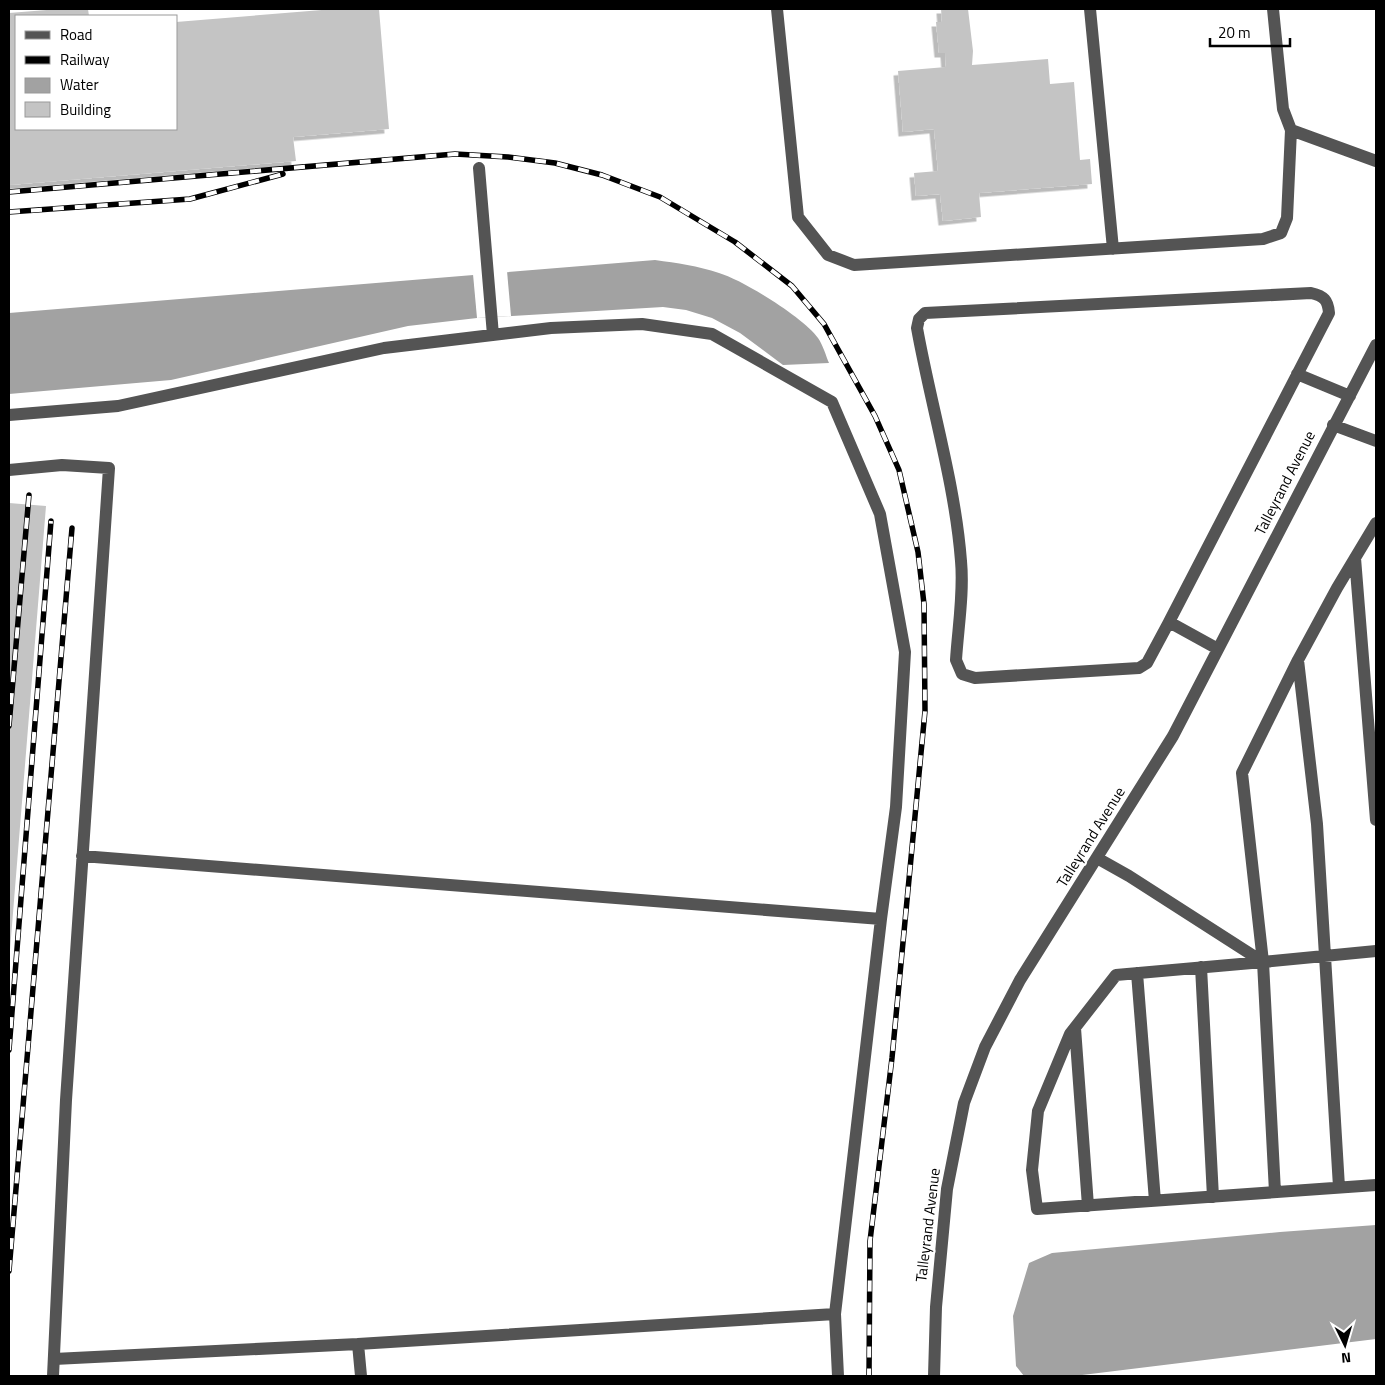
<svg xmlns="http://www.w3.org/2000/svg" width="1385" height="1385" viewBox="0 0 1385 1385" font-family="'Titillium Web',sans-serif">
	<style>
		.water { fill: #a2a2a2 }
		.pier { fill: #fff }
		.building { fill: #c4c4c4; filter: url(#shadow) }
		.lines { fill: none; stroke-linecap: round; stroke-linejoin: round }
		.minor { stroke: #545454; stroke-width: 12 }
		.rail-casing { stroke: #000; stroke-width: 5.5 }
		.rail { stroke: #fff; stroke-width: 4; stroke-dasharray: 11; stroke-linecap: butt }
		.labels { text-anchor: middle; stroke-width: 4.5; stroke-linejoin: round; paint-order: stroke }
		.street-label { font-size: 15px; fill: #000; stroke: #fff }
	</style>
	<defs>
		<filter id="shadow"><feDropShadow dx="-4.5" dy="4.5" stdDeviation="0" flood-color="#0004"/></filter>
	</defs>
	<rect width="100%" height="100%" fill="#fff"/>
	<path class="water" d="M655,260C677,263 698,266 719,273C743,280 804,318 818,338C823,345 826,356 829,363L783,365L740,333L712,318L686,310L663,307L477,318L408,326L171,380L9,394V313Z
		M1376,1225V1339L1074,1376H1024L1016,1366L1013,1316L1029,1263L1052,1253L1280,1232Z"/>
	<path class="pier" d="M507,271L511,316L477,318L473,274Z"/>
	<path class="building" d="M59,9H88L89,16H16V129H176V22L334,9H379L389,129L293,137L296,161L9,185V13Z
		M941,9H968L973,51L972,65L1048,59L1050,84L1074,82L1080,160L1090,159L1092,184L979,193L981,217L943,221L940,194L916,196L914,173L938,171L934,129L903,132L898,71L946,67L945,53H939L936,22H942Z
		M9,503L46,506L10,950L9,949Z"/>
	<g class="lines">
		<path class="minor" d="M777,9L798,217L828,255L854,265L1263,239L1281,233L1287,218L1291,130L1283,109L1273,9
			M1090,9L1113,249
			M1291,130L1376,161
			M479,168L493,335
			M1297,374L1350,396
			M9,415L118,406L384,348L551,328L642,324L712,334L832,402L880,514L905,652L896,807L881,919
			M1333,425L1376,441
			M9,470L62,465L109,468L66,1100L53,1376
			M1355,558L1376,820
			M1169,622L1147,663L1139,668L975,678L962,674L956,660C958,628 964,593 961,561C955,483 931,406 917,328L919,319L925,313L1311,293C1324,296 1328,300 1329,313L1169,622L1218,649
			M1298,660L1317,824L1339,1187
			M82,856L881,919L835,1314L838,1376
			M1097,858L1129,876L1263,962L1376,951
			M1263,962L1116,975L1070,1034L1038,1111L1032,1170L1037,1209L1376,1185
			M1201,967L1213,1197
			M1137,973L1155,1201
			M1075,1028L1088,1206
			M1275,1192L1263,962L1242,773L1298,660L1337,588L1376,523
			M358,1344L835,1314
			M54,1359L358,1344L361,1376
			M934,1376L936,1307L947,1189L964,1103L985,1047L1020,980L1173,736L1376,345"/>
		<g class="rail-casing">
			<path id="rail" d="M9,192L455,154L508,157L555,163L602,175L660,197L735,242L792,286L824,324L875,416L899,470L918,552L924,604L925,711L892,1058L870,1241L869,1376
				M9,212L190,199L283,174
				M9,726L29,495
				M9,1050L51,521
				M9,1271L72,528"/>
		</g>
		<use href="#rail" class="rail"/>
	</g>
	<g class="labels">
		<g class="street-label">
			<text transform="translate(1285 483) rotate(-63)" y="5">Talleyrand Avenue</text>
			<text transform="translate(1091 837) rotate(-58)" y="5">Talleyrand Avenue</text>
			<text transform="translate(928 1225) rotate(-83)" y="5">Talleyrand Avenue</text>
		</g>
	</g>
	<rect width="1385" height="1385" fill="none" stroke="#000000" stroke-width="20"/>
	<rect x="15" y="15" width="162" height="115" fill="#ffffff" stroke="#999999"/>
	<rect x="25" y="31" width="25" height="8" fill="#545454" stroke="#999999"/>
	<text x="60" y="40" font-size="15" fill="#000000">Road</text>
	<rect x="25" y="56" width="25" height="8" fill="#000000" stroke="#999999"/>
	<text x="60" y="65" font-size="15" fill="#000000">Railway</text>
	<rect x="25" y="78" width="25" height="15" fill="#a2a2a2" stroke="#999999"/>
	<text x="60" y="90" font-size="15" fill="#000000">Water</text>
	<rect x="25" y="102" width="25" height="15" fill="#c4c4c4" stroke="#999999"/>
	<text x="60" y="115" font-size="15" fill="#000000">Building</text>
	<g transform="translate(1345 1345) rotate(175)" stroke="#ffffff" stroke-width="4" paint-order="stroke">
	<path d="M0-4L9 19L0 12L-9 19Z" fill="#000000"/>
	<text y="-8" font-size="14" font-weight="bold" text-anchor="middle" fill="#000000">N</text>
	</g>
	<path d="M1210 38v8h80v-8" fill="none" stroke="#000000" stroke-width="2.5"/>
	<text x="1218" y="38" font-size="15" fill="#000000" stroke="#ffffff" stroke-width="4" paint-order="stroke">20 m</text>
</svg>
